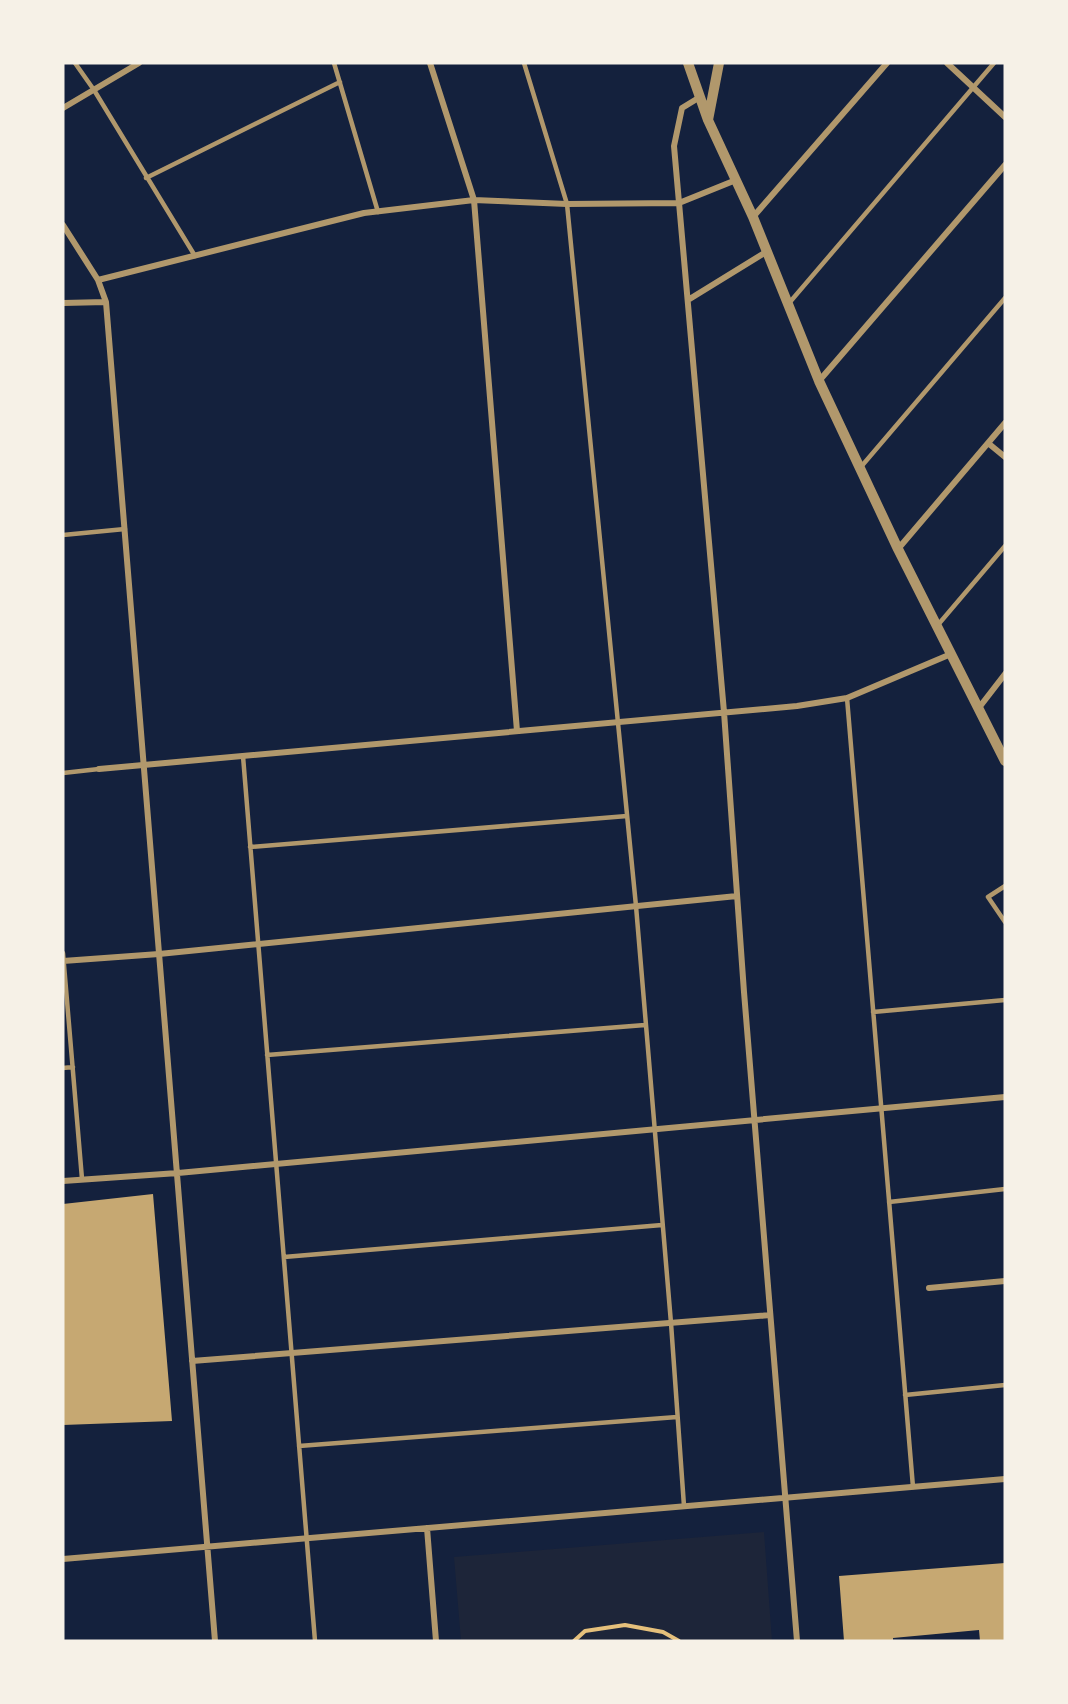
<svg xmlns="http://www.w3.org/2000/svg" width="1068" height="1704" viewBox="0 0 1068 1704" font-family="Karla,sans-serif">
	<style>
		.green { fill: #1d2539 }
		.building { fill: #c6a872 }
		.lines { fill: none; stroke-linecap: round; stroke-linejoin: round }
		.path { stroke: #e5c07b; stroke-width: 4 }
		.service { stroke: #b1986c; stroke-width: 4.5 }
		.minor { stroke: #b1986c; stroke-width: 6 }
		.tertiary { stroke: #b1986c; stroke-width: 10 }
	</style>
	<rect width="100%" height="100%" fill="#14213d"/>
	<path class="green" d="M764,1532L772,1641H461L454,1557Z"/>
	<path class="building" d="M153,1194L172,1421L63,1425V1204Z
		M1005,1563V1641H980L979,1630L893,1638V1641H844L839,1576Z"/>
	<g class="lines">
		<path class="path" d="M574,1641L585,1631L625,1625L663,1632L679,1641"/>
		<path class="service" d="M75,63L94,90L195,256
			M334,63L378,212
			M524,63L567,204L636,906L671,1323L684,1506
			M146,178L340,82
			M790,302L994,63
			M860,468L1005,298
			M63,535L125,529
			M937,626L1005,546
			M847,698L913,1487
			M243,756L315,1641
			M63,773L99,769
			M250,847L627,816
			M1005,886L988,897L1005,922
			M63,953L82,1179
			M873,1012L1005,1000
			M267,1055L645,1025
			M63,1068L73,1067
			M889,1202L1005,1189
			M284,1257L662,1225
			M905,1395L1005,1385
			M299,1446L677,1417"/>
		<path class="minor" d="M430,63L474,200L517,731
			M947,63L1005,117
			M700,97L682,108L674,146L724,712L744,992L797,1641
			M63,108L139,63
			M753,217L887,63
			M63,225L98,280L106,302L215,1641
			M98,280L364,213L474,200L567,204L679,203L736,180
			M688,300L766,252
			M63,303L106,302
			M819,381L1005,165
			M988,443L1005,457
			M898,549L1005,423
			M978,709L1005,674
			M99,769L797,706L847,698L951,654
			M63,961L159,954L737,896
			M63,1181L178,1173L1005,1097
			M929,1288L1005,1281
			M192,1361L770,1315
			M427,1528L436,1641
			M63,1559L1005,1479"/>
		<path class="tertiary" d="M688,63L708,120L753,217L819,381L898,549L1005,761
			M708,120L719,63"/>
	</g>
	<rect width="1068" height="1704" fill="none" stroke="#f6f1e7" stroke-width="129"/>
</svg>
